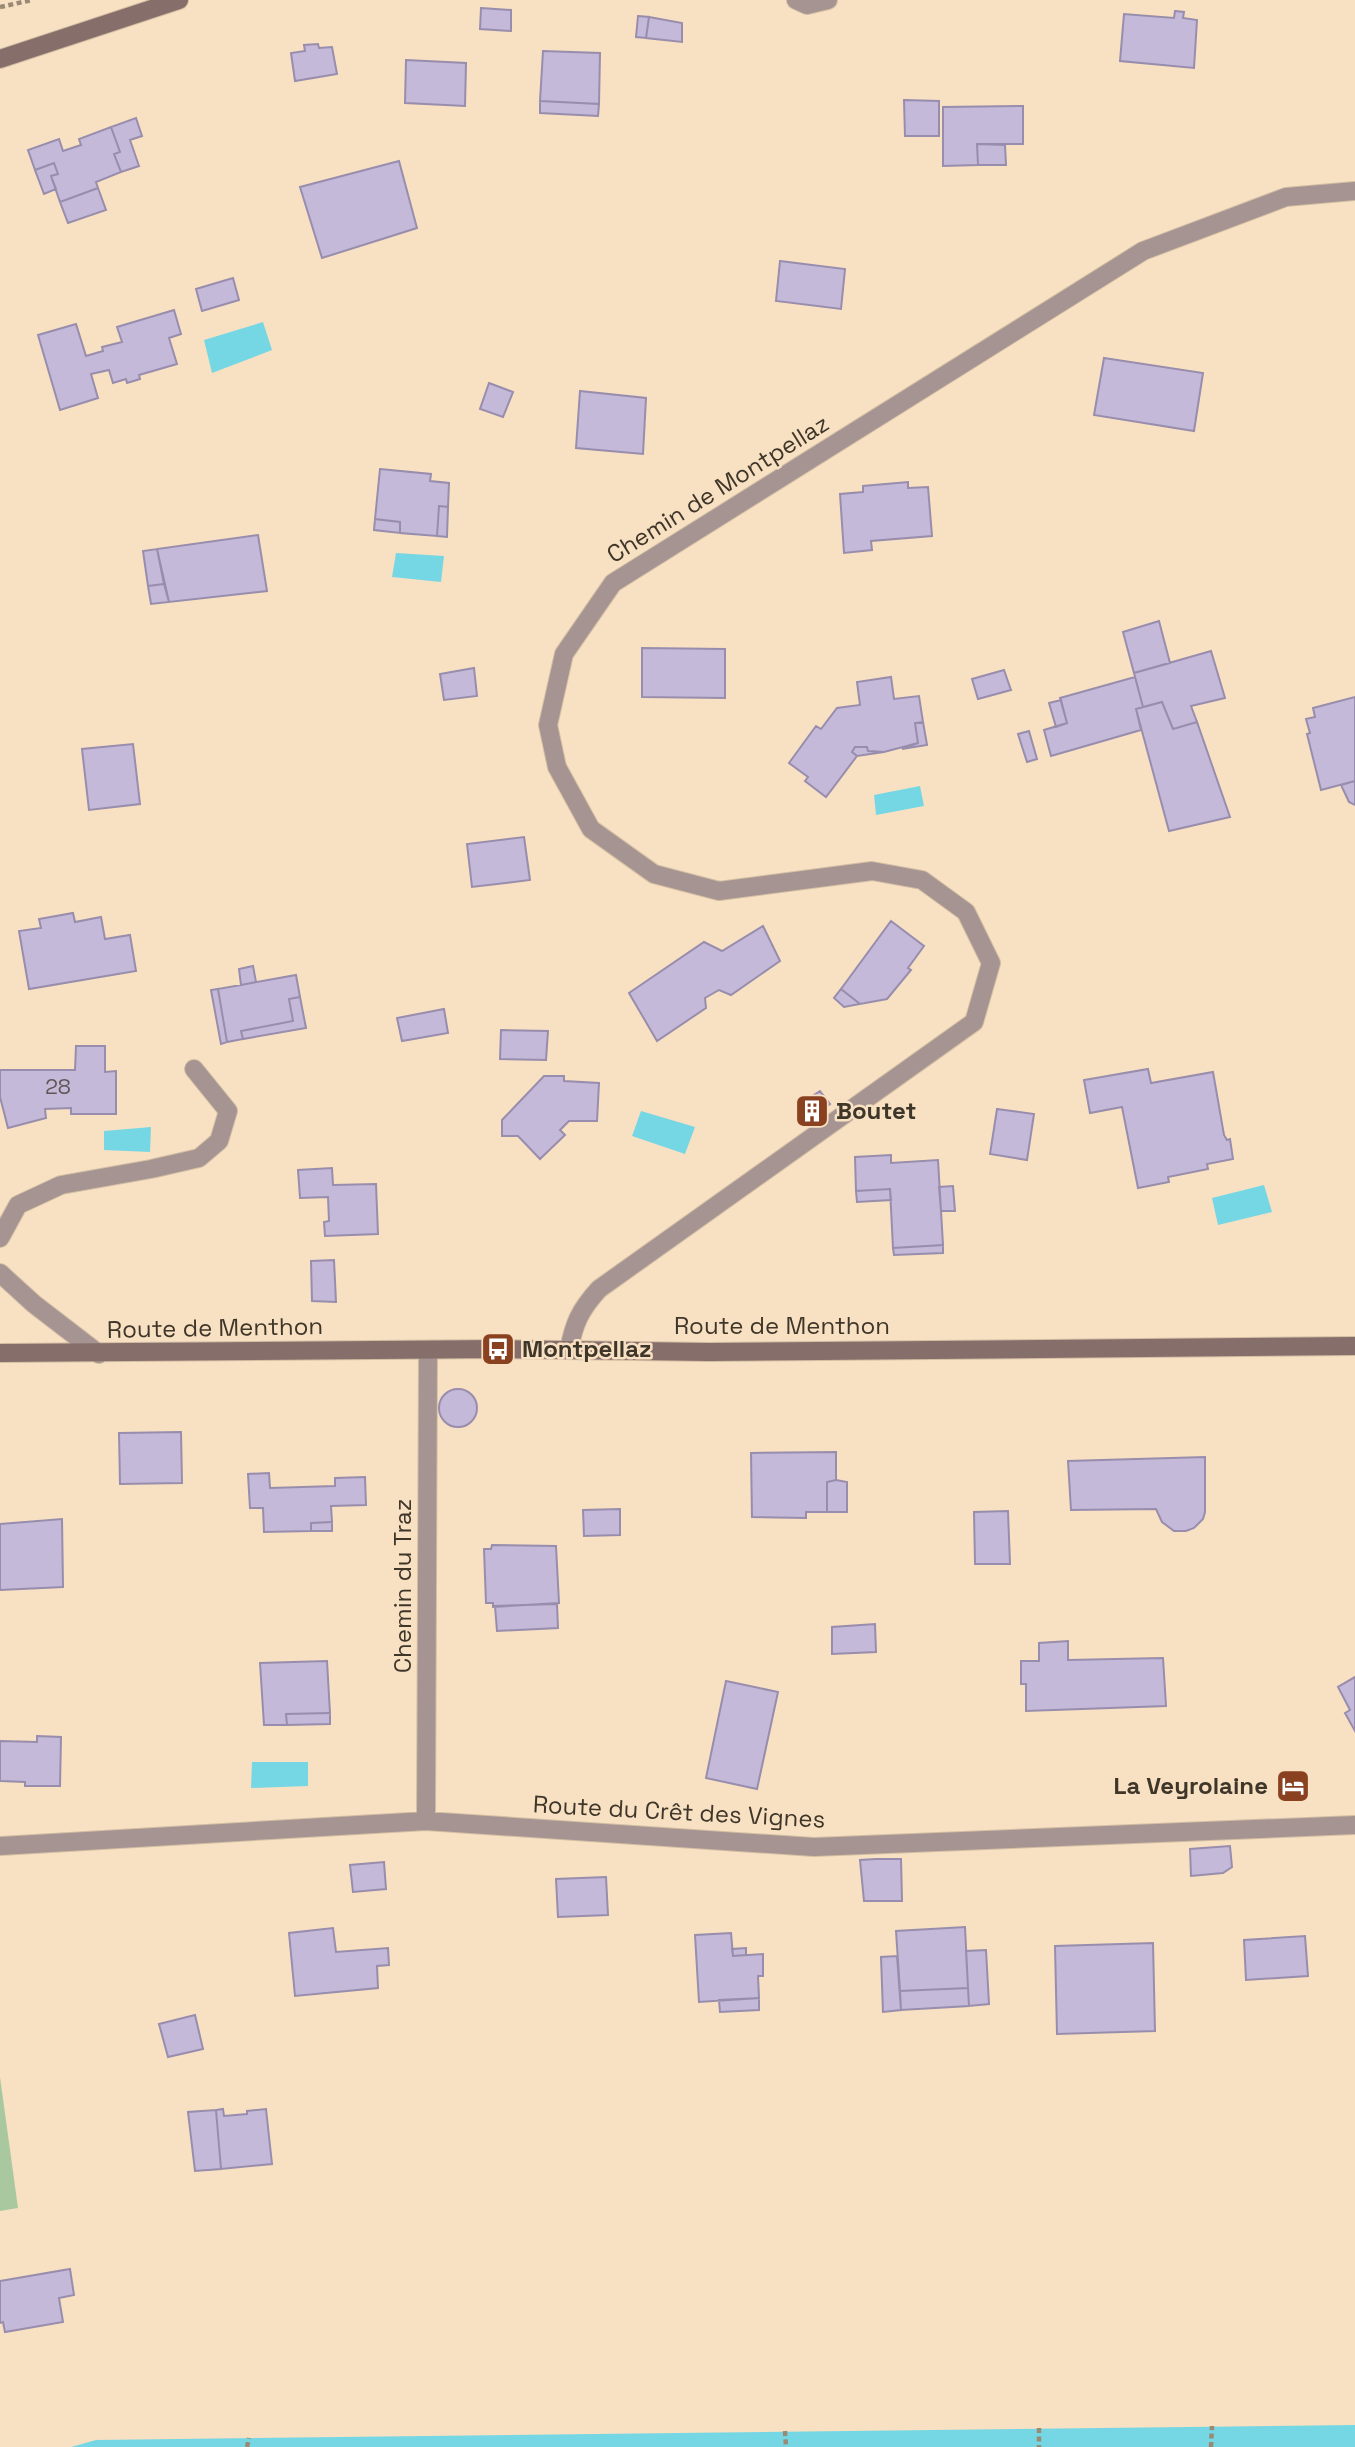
<svg xmlns="http://www.w3.org/2000/svg" width="1355" height="2447" viewBox="0 0 1355 2447" font-family="'Space Grotesk',sans-serif">
	<style>
		.park { fill: #a9c89f }
		.water { fill: #76d7e4 }
		.building { fill: #c4b9d9; stroke: #988dac; stroke-width: 2 }
		.lines { fill: none; stroke-linecap: round; stroke-linejoin: round }
		.minor-casing { stroke: #d3bea4; stroke-width: 20 }
		.secondary-casing { stroke: #d3bea4; stroke-width: 20 }
		.path { stroke: #9a8a75; stroke-width: 4.5; stroke-dasharray: 5 3.5; stroke-linecap: butt }
		.minor { stroke: #a59491; stroke-width: 18 }
		.secondary { stroke: #866e6a; stroke-width: 18 }
		.labels { text-anchor: middle; stroke-width: 5; stroke-linejoin: round; paint-order: stroke }
		.number-label { font-size: 21px; fill: #605756 }
		.street-label { font-size: 24px; fill: #3f362a; stroke: #f8e0c3 }
		.poi-label { font-size: 24px; font-weight: bold; fill: #3f362a; stroke: #f8e0c3; text-anchor: start }
	</style>
	<rect width="100%" height="100%" fill="#f8e0c3"/>
	<path class="park" d="M0,2077L18,2208L0,2211Z"/>
	<path class="water" d="M263,322L272,350L212,373L204,340Z
		M396,553L444,556L441,582L392,577Z
		M920,786L924,806L876,815L874,795Z
		M641,1111L695,1127L685,1154L632,1136Z
		M151,1127L150,1152L104,1150V1131Z
		M1264,1185L1272,1212L1218,1225L1212,1198Z
		M252,1762H308V1786L251,1788Z
		M1355,2425V2447H71L96,2440Z"/>
	<path class="building" d="M481,8L511,10V31L480,29Z
		M1175,11L1184,12L1183,18L1197,20L1194,68L1120,61L1124,14L1174,18Z
		M638,16L649,17L646,38L636,37Z
		M649,17L682,23V42L646,38Z
		M318,44L319,48L332,47L337,74L295,81L291,53L305,51L304,45Z
		M543,51L600,53L599,104L540,101Z
		M406,60L466,63L465,106L405,103Z
		M904,100L939,101V136H905Z
		M540,101L599,104L598,116L540,113Z
		M1023,106V144H977L978,165L943,166V107Z
		M136,118L142,136L130,140L139,166L121,172L114,154L120,152L111,127Z
		M111,127L120,152L114,154L121,172L96,182L98,188L60,202L51,176L58,174L54,163L35,170L28,150L59,139L63,151L81,145L79,139Z
		M977,144L1005,145L1006,165H978Z
		M399,161L417,228L322,258L300,187Z
		M54,163L58,174L51,176L56,189L44,194L35,170Z
		M98,188L106,210L68,223L60,202Z
		M780,261L845,269L841,309L776,301Z
		M233,278L239,300L202,311L196,289Z
		M174,310L181,334L169,338L177,364L139,375L140,379L127,383L126,379L113,383L109,370L91,374L98,398L60,410L38,335L76,324L86,356L103,351L102,347L122,342L117,327Z
		M1104,358L1203,373L1194,431L1094,415Z
		M489,383L513,392L503,417L480,409Z
		M580,391L646,398L643,454L576,448Z
		M380,469L431,474L430,481L449,483L448,507L439,506L437,536L400,533V522L375,519Z
		M908,482V488L928,487L932,536L871,541L872,550L844,553L840,494L863,492V486Z
		M439,506L448,507L447,537L437,536Z
		M375,519L400,522V533L374,530Z
		M258,535L267,591L169,602L157,549Z
		M157,549L164,584L148,586L143,551Z
		M164,584L169,602L151,604L148,586Z
		M1159,621L1170,663L1134,673L1123,632Z
		M642,648L725,649V698L642,697Z
		M1211,651L1225,698L1191,706L1197,722L1173,729L1162,702L1143,707L1134,673Z
		M474,668L477,696L444,700L440,674Z
		M1004,670L1011,690L978,699L972,679Z
		M891,677L894,699L919,696L923,722L915,723L918,743L884,752L868,751L867,747H855L852,752L857,756L826,797L805,781L808,777L789,763L816,726L821,729L837,708L860,705L857,682Z
		M1135,677L1143,707L1136,709L1141,730L1051,756L1044,730L1067,723L1060,698Z
		M1355,697V781L1321,790L1307,734L1310,733L1306,719L1315,717L1313,708Z
		M1061,700L1067,723L1056,727L1049,703Z
		M1162,702L1173,729L1197,722L1230,817L1169,831L1136,709Z
		M923,722L927,745L902,749L918,743L915,723Z
		M1029,731L1037,759L1027,762L1018,734Z
		M133,744L140,804L89,810L82,749Z
		M855,747H867L868,751L884,752L857,756L852,752Z
		M1355,781V805L1349,802L1341,785Z
		M524,837L530,880L472,887L467,844Z
		M73,913L75,922L101,917L105,939L130,935L136,971L29,989L19,931L41,928L39,919Z
		M891,921L924,946L908,968L911,970L887,999L860,1004L841,989Z
		M763,926L780,961L731,995L719,990L705,998L706,1008L657,1041L629,993L704,942L722,951Z
		M253,966L256,982L241,985L239,969Z
		M296,975L300,997L289,999L293,1021L241,1031L243,1039L227,1042L218,989Z
		M218,989L227,1042L221,1044L211,990Z
		M841,989L860,1004L844,1007L834,998Z
		M300,997L306,1028L243,1039L241,1031L293,1021L289,999Z
		M444,1009L448,1033L402,1041L397,1018Z
		M501,1030L548,1031L546,1060L500,1059Z
		M76,1046H105V1072L116,1071V1114H71V1108L45,1109L46,1118L8,1128L0,1097V1070H75Z
		M1148,1069L1151,1083L1213,1072L1224,1135L1227,1140L1230,1139L1233,1159L1207,1164L1208,1169L1168,1177L1169,1182L1138,1188L1122,1107L1090,1113L1084,1080Z
		M544,1076H564V1081L599,1083L597,1121H569L560,1130L565,1135L540,1159L518,1136H502V1120Z
		M820,1091L830,1104L810,1118L800,1104Z
		M997,1109L1034,1114L1027,1160L990,1154Z
		M891,1155V1163L938,1160L943,1245L893,1248L890,1189L856,1191L855,1157Z
		M332,1168L333,1185L376,1184L378,1234L325,1236L324,1222L329,1221L328,1197L300,1198L298,1170Z
		M953,1186L955,1211H941L939,1187Z
		M890,1189L891,1200L857,1202L856,1191Z
		M943,1245V1253L894,1255L893,1248Z
		M334,1260L336,1302L312,1301L311,1261Z
		M439 1408a19 19 0 1 1 38 0a19 19 0 1 1-38 0Z
		M181,1432L182,1483L120,1484L119,1433Z
		M836,1452V1480L827,1482V1512H806V1518L752,1517L751,1453Z
		M1205,1457V1512L1203,1519L1194,1528L1186,1531H1174L1162,1522L1156,1509L1071,1510L1068,1461Z
		M269,1473L270,1488L335,1486V1478L365,1477L366,1505L331,1506L332,1522L311,1523V1531L264,1532L263,1508H250L248,1474Z
		M836,1480L847,1482V1512H827V1482Z
		M620,1509V1535L584,1536L583,1510Z
		M1008,1511L1010,1564H975L974,1512Z
		M62,1519L63,1587L0,1590V1524Z
		M332,1522V1531H311V1523Z
		M492,1545L556,1546L559,1603L493,1607V1603H486L484,1549H491Z
		M557,1604L558,1628L497,1631L495,1606Z
		M875,1624L876,1652L832,1654V1627Z
		M1068,1641V1660L1163,1658L1166,1706L1026,1711V1684H1021V1661H1039V1643Z
		M327,1661L330,1713L286,1714L287,1725H264L260,1663Z
		M1355,1677V1731L1345,1713L1350,1710L1338,1687Z
		M726,1681L778,1692L757,1789L706,1778Z
		M330,1713V1724L287,1725L286,1714Z
		M37,1736L61,1737L60,1786H25V1782L0,1781V1741L37,1742Z
		M1230,1846L1232,1867L1223,1873L1191,1876L1190,1849Z
		M876,1859H901L902,1901H864L860,1860Z
		M384,1862L386,1889L353,1892L350,1865Z
		M606,1877L608,1915L558,1917L556,1879Z
		M965,1927L968,1988L900,1991L896,1931Z
		M333,1928L336,1952L388,1948L389,1965L377,1966L378,1988L295,1996L289,1933Z
		M731,1933L733,1956L763,1954V1976H758L759,1998L699,2002L695,1935Z
		M1305,1936L1308,1976L1246,1980L1244,1940Z
		M1153,1943L1155,2031L1057,2034L1055,1946Z
		M746,1948V1955L733,1956L732,1949Z
		M986,1950L989,2004L969,2006L966,1951Z
		M897,1956L901,2010L883,2012L881,1957Z
		M968,1988L969,2006L901,2010L900,1991Z
		M759,1998V2010L720,2012L719,2000Z
		M195,2015L203,2049L168,2057L159,2024Z
		M223,2109L224,2116L247,2114V2111L266,2109L272,2164L221,2169L216,2110Z
		M216,2110L221,2169L195,2171L188,2112Z
		M70,2269L74,2295L59,2298L63,2322L5,2332L3,2322L0,2323V2281Z"/>
	<g class="lines">
		<g class="minor-casing">
			<path id="minor" d="M796,0L807,5L828,0
				M0,1238L18,1205L61,1185L151,1169L199,1158L219,1141L228,1111L194,1069
				M0,1273L34,1304L99,1354
				M569,1350C574,1323 580,1310 599,1289L974,1022L991,963L966,912L922,880L872,871L719,891L654,874L591,829L557,767L548,725L564,654L613,583L1143,251L1286,197L1355,191
				M426,1821L428,1351
				M0,1846L426,1821L814,1847L1355,1825"/>
		</g>
		<g class="secondary-casing">
			<path id="secondary" d="M0,59L179,0
				M0,1353L498,1349L709,1352L1355,1346"/>
		</g>
		<path class="path" d="M0,7L32,0
			M1039,2428V2447
			M785,2431L786,2447
			M247,2447L249,2438
			M1211,2447L1212,2426"/>
		<use href="#minor" class="minor"/>
		<use href="#secondary" class="secondary"/>
	</g>
	<defs>
		<g id="building-square" transform="scale(1.75)"><rect x="-9" y="-9" width="18" height="18" rx="4" fill="#894120" stroke="#f8e0c3"/><path d="M-4-6H4V6H1V3H-1V6H-4ZM-2.5-4.3h1.7v1.8h-1.7ZM.8-4.3h1.7v1.8H.8ZM-2.5-1h1.7V.8h-1.7ZM.8-1h1.7V.8H.8Z" fill="#fff"/></g>
		<g id="bus-square" transform="scale(1.75)"><rect x="-9" y="-9" width="18" height="18" rx="4" fill="#894120" stroke="#f8e0c3"/><path d="M-5-6H5V4H4V6H2V4H-2V6H-4V4H-5ZM-3.5-4V0h7V-4ZM-3.5 1.2v1.5H-2V1.2ZM2 1.2v1.5H3.5V1.2Z" fill="#fff"/></g>
		<g id="hotel-square" transform="scale(1.75)"><rect x="-9" y="-9" width="18" height="18" rx="4" fill="#894120" stroke="#f8e0c3"/><path d="M-6-4.5h1.5V1H6V5H4.5V3h-9V5H-6ZM-4 0a1.8 1.8 0 1 1 3.6 0ZM.5 0V-2.5h3Q6-2.5 6 0Z" fill="#fff"/></g>
	</defs>
	<g fill-rule="evenodd">
		<use href="#building-square" x="812" y="1111"/>
		<use href="#bus-square" x="498" y="1349"/>
		<use href="#hotel-square" x="1293" y="1786"/>
	</g>
	<g class="labels">
		<g class="number-label">
			<text x="58" y="1094">28</text>
		</g>
		<g class="street-label">
			<text transform="translate(718 489) rotate(-32)" y="8">Chemin de Montpellaz</text>
			<text x="782" y="1334">Route de Menthon</text>
			<text transform="translate(215 1328) rotate(-1)" y="8">Route de Menthon</text>
			<text transform="translate(403 1586) rotate(-90)" y="8">Chemin du Traz</text>
			<text transform="translate(679 1812) rotate(3)" y="8">Route du Crêt des Vignes</text>
		</g>
		<g class="poi-label">
			<text x="836" y="1119">Boutet</text>
			<text x="522" y="1357">Montpellaz</text>
			<text x="1268" y="1794" text-anchor="end">La Veyrolaine</text>
		</g>
	</g>
</svg>
